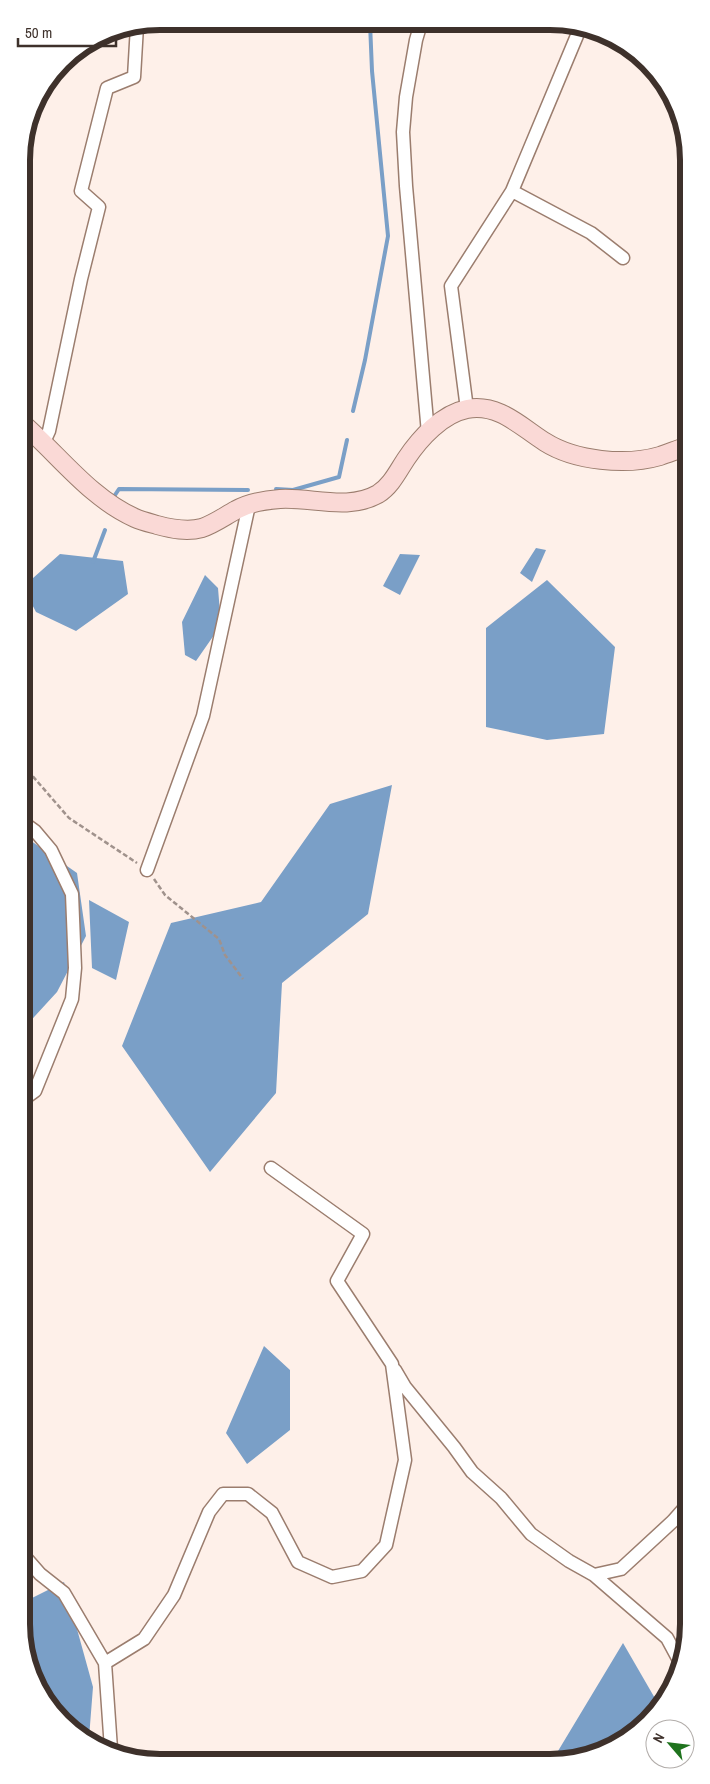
<svg xmlns="http://www.w3.org/2000/svg" width="710" height="1784" viewBox="0 0 710 1784" font-family="'Archivo Narrow',sans-serif">
	<style>
		.water { fill: #7a9fc7 }
		.lines { fill: none; stroke-linecap: round; stroke-linejoin: round }
		.stream { stroke: #7a9fc7; stroke-width: 4 }
		.street-casing { stroke: #9b7d6e; stroke-width: 15 }
		.secondary-casing { stroke: #9b7d6e; stroke-width: 20 }
		.path { stroke: #a0928c; stroke-width: 2.5; stroke-dasharray: 5 2.5; stroke-linecap: butt }
		.street { stroke: #fff; stroke-width: 12 }
		.secondary { stroke: #fad9d6; stroke-width: 18 }
		.rim { fill: none; stroke: #3e312b; stroke-width: 6 }
	</style>
	<rect width="100%" height="100%" fill="#fef0e9"/>
	<path class="water" d="M536,548L546,550L532,582L520,573Z
		M60,554L123,561L128,594L76,631L36,612L23,587Z
		M400,554L420,555L400,595L383,586Z
		M205,575L218,588L221,625L196,661L185,655L182,622Z
		M547,580L615,647L604,734L547,740L486,727V628Z
		M392,785L368,914L282,983L276,1093L210,1172L122,1046L171,923L261,902L330,804Z
		M24,836L77,873L86,936L57,992L24,1028Z
		M89,900L129,922L116,980L92,968Z
		M264,1346L290,1370V1430L247,1464L226,1433Z
		M64,1582L93,1687L89,1738L68,1728L26,1660V1601Z
		M623,1643L660,1707L655,1715L586,1758H556L555,1756Z"/>
	<g class="lines">
		<path class="stream" d="M353,411L365,360L388,236L372,71L370,23
			M276,489L293,490L339,477L347,440
			M115,495L119,489L248,490
			M93,562L105,530"/>
		<g class="street-casing">
			<path id="street" d="M421,23L416,40L406,97L403,132L406,186L428,433
				M512,191L591,233L623,258
				M467,409L451,286L512,191L581,26
				M44,442L49,431L81,279L99,207L81,191L107,88L134,77L137,26
				M24,823L35,831L51,850L72,894L75,968L72,999L62,1024L35,1091L24,1099
				M147,870L203,716L249,505
				M395,1370L405,1387L454,1447L472,1472L501,1498L531,1534L569,1561L594,1575L621,1569L673,1521L688,1504
				M26,1558L40,1574L64,1593L105,1663
				M594,1575L667,1638L681,1664
				M111,1749L105,1663L144,1639L174,1595L209,1512L223,1494H248L272,1513L298,1562L332,1577L362,1571L386,1545L405,1460L392,1364L337,1281L363,1234L271,1168"/>
		</g>
		<g class="secondary-casing">
			<path id="secondary" d="M22,423C59,455 90,498 135,518C142,521 150,523 157,525C172,529 187,532 202,528C214,524 225,516 236,510C248,503 266,500 280,499C312,497 348,511 378,494C391,486 398,471 406,459C420,438 442,414 467,409C499,403 521,427 545,442C575,461 626,466 660,456C668,453 677,450 685,447"/>
		</g>
		<path class="path" d="M23,765L69,818L137,863
			M154,879L165,895L219,939L225,955L243,979"/>
		<use href="#street" class="street"/>
		<use href="#secondary" class="secondary"/>
	</g>
	<path d="M0 0H710V1784H0ZM160 30H550A130 130 0 0 1 680 160V1624A130 130 0 0 1 550 1754H160A130 130 0 0 1 30 1624V160A130 130 0 0 1 160 30Z" fill="#fff" fill-rule="evenodd"/>
	<path class="rim" d="M160 30H550A130 130 0 0 1 680 160V1624A130 130 0 0 1 550 1754H160A130 130 0 0 1 30 1624V160A130 130 0 0 1 160 30Z"/>
	<g transform="translate(670 1744) rotate(298)"><circle r="24" fill="#ffffff" stroke="#b2adaa"/>
	<path d="M0-4L9 19L0 12L-9 19Z" fill="#1f731d"/>
	<text y="-8" font-size="14" font-weight="bold" text-anchor="middle" fill="#3e312b">N</text>
	</g>
	<path d="M18 38v8h98v-8" fill="none" stroke="#3e312b" stroke-width="2.5"/>
	<text x="25" y="38" font-size="15" fill="#3e312b" stroke="#ffffff" stroke-width="4" paint-order="stroke">50 m</text>
</svg>
